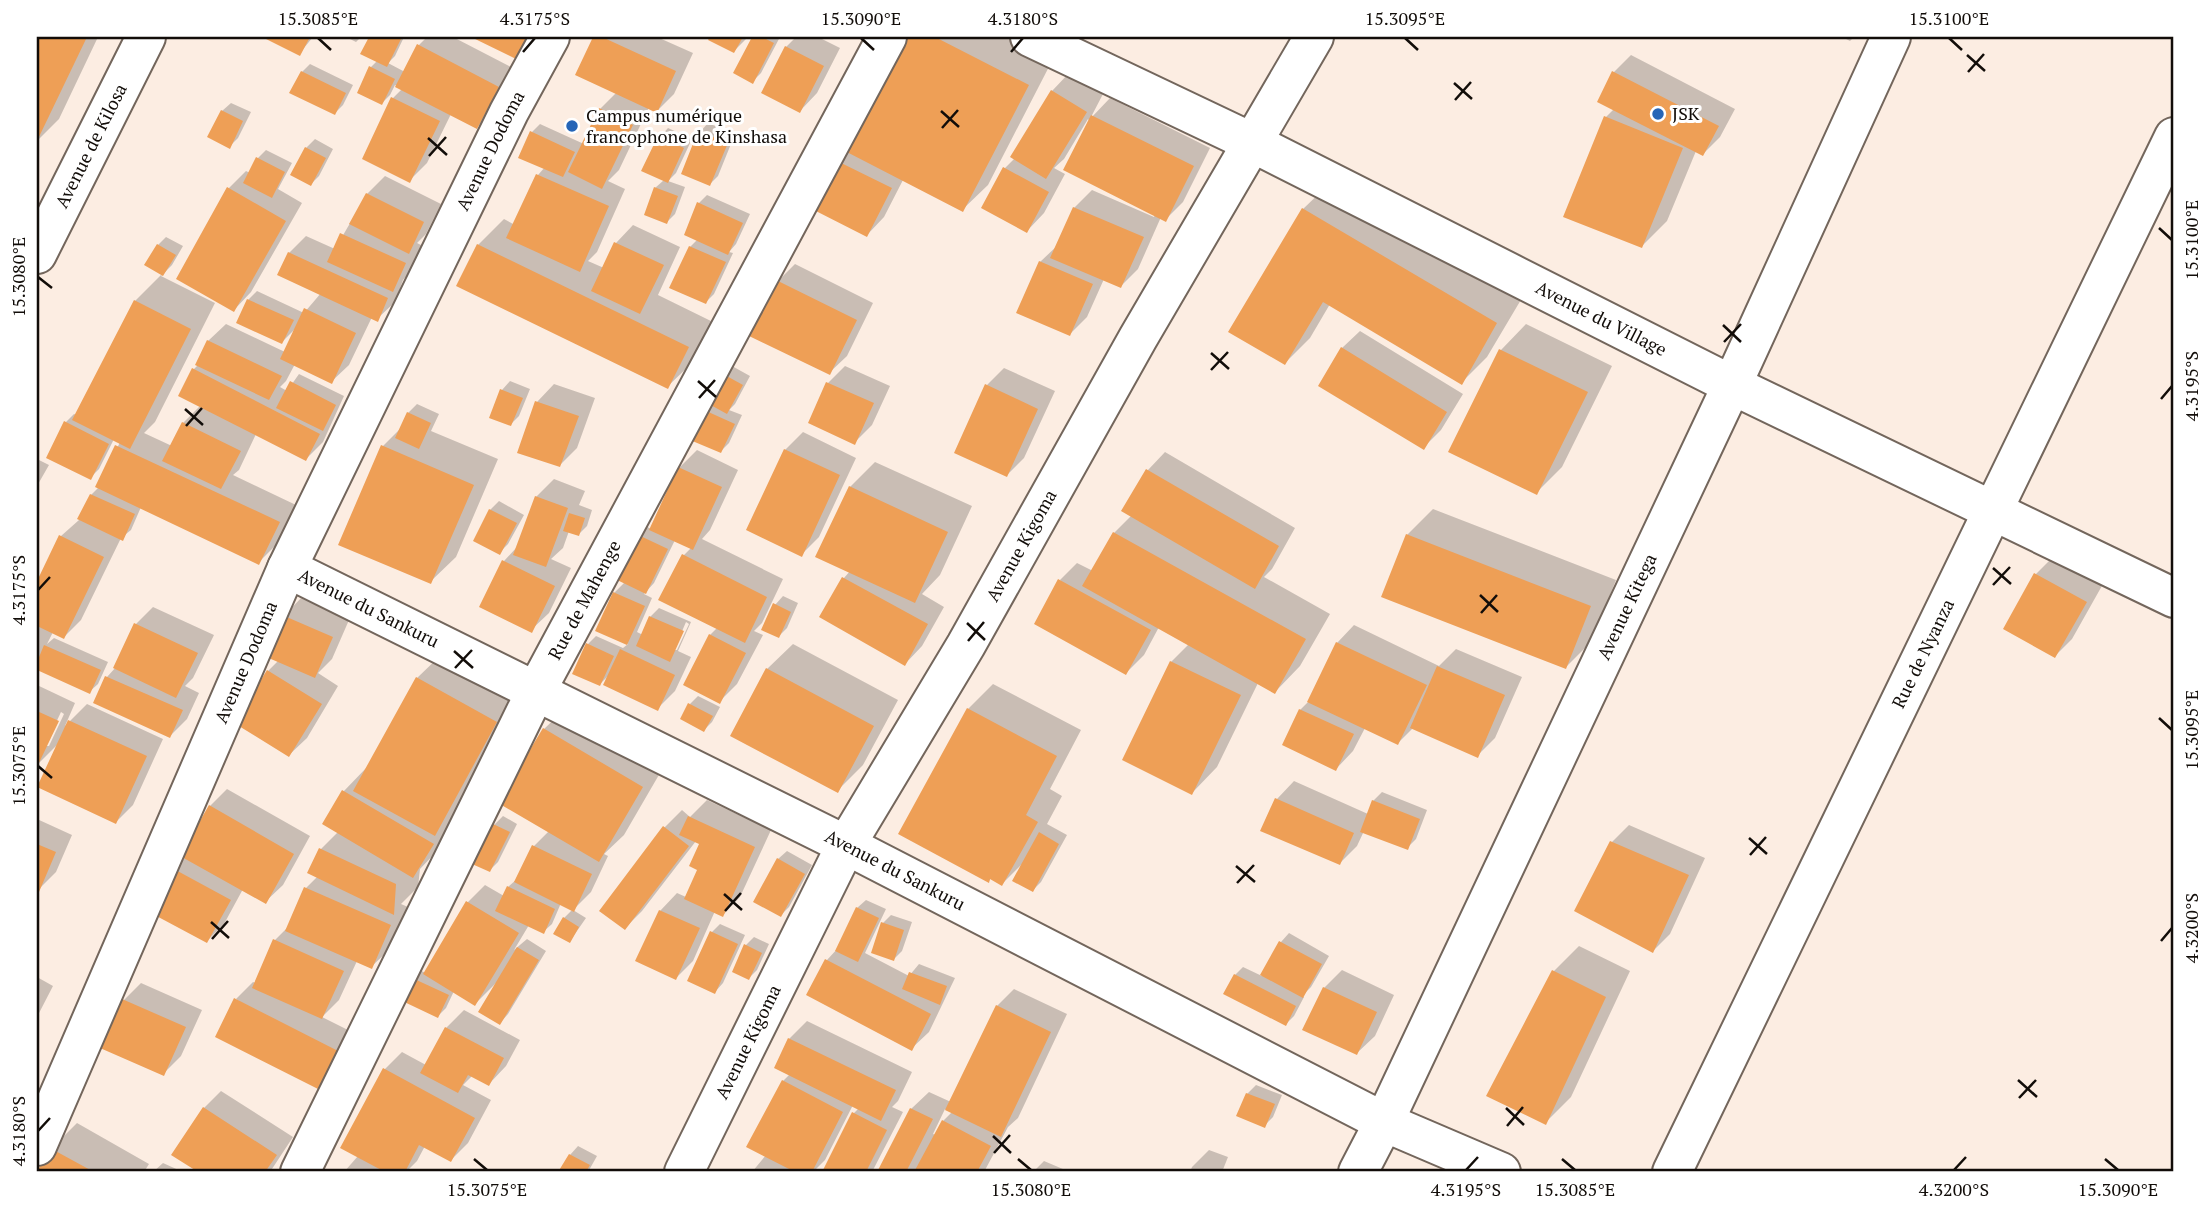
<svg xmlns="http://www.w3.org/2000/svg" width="2211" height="1209" viewBox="0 0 2211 1209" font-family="'PT Serif',serif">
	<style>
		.shadow { fill: #0003; fill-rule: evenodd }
		.building { fill: #ee9f56 }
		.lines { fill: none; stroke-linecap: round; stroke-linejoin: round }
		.minor-casing { stroke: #73665c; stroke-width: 42 }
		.minor { stroke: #fff; stroke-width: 38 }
		.ticks { fill: none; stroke: #120d09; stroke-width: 2.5 }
		.poi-dot { fill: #2565b7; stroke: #fff; stroke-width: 2.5 }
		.labels { text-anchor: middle; stroke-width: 6; stroke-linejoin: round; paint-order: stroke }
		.poi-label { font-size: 18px; fill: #120d09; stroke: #fff; text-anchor: start }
		.street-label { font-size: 18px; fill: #120d09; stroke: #fff }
		.neatline { fill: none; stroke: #120d09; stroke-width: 2.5 }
		.ticks-label { font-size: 18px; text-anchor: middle; fill: #120d09 }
	</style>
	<rect width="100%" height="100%" fill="#fcede2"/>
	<path class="shadow" d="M37,37H98L59,119L37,141Z
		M266,37H313L299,54Z
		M346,37H361L356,42Z
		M371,37H404L395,56L388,63L405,72L419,45L427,37H453L515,69L494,110L477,127L451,114L427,163L410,180L393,98L402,89L395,85L390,95L382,103L371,67L378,60L363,53Z
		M595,37H657L693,53L674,94L657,111L649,107L619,170L608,181L625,189L597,252L588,261L604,268L616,243L633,225L680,247L658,295L713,322L693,362L667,387L478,245L504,219L515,225L538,175L545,167L532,132L540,124L584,144L600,109L617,92L578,74Z
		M712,37H748L734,51L711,39Z
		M754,37H780L761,73L752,82L735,73Z
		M796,37H818L840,48L817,93L800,111L786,47Z
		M901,37H1009L1053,59L988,185L962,210L903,180L884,217L867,235L834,160Z
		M1842,37H1854L1850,41Z
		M1631,55L1735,109L1720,137L1703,154L1696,151L1667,221L1642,246L1606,117L1614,109V72Z
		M310,64L353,85L343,105L335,113L302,72Z
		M1069,73L1103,94L1090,119L1110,98L1210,148L1183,202L1165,220L1161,217L1138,269L1121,286L1104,279L1087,317L1070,334L1040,262L1059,244L1074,208L1092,190L1154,217L1155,214L1088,119L1064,159L1054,168L1065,174L1044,213L1027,231L1005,168L1015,158L1052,91Z
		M231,103L251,112L238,138L230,146L222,111Z
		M708,123L735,134L718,176L710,184L700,132Z
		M668,128L692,139L676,173L668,181L685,187L675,214L667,222L655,188L664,180L643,170L660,137Z
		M315,139L333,149L319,176L311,184L292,174L306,148Z
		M266,150L292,163L278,189L302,203L251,292L234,310L229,188L246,171L250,173L258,158Z
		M385,176L441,204L426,234L417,243L423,246L410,272L403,280L395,302L377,319L372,317L349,365L331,382L295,364L286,381L280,387L287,391L299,374L344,396L323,442L306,459L256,434L239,470L233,475L296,505L276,545L259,562L141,507L131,530L121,538L81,620L64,637L53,632L47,644L54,638L108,662L98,684L89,692L37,668V585L61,536L79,520L91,495L99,487L120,442L114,439L99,469L91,477L66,422L74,414L77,415L135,301L163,273L158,245L166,237L183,246L172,265L161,276L215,303L155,422L144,433L172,446L183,423L200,406L194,369L198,365L208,341L226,324L285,352L296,328L282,342L248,300L257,291L304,313L321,293L289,253L306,236L335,249L367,194Z
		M1329,184L1522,298L1487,357L1462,382L1330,304L1310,338L1285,363L1303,209Z
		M707,195L750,214L736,244L729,252L733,253L714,294L706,302L672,287L690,247L698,239L699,203Z
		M795,264L873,303L847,356L829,373L778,281Z
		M1526,324L1612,366L1562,467L1537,492L1451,451L1501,350Z
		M1360,331L1463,394L1441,430L1423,448L1342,348Z
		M732,366L750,376L735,404L729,410L742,415L729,443L721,451L693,439L724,375Z
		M845,366L890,386L872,425L854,443L828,383Z
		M1004,368L1055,391L1024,458L1007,475L987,385Z
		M510,381L530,389L519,416L511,424L502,390Z
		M554,384L595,398L577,448L560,465L537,402Z
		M417,404L439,414L431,431L498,459L456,557L430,582L383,446L401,428L408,413Z
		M803,432L856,458L819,537L801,555L785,450Z
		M697,450L738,470L710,530L702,539L783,579L762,623L754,631L763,635L737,684L720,701L710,635L718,627L683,556L692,547L675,540L654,583L644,594L652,598L637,632L643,635L650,617L659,608L691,622L678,651L691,657L675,691L658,708L609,675L600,684L588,644L596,636L623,648L628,644L598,630L614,593L625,582L644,525L651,529L679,468ZM686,622L689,624L677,650H674Z
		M1165,452L1295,528L1272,569L1264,577L1330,614L1300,666L1275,692L1258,683L1217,767L1192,793L1171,662L1189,644L1159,627L1144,655L1126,673L1060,580L1077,563L1093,571L1114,533L1132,515L1124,510L1148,470Z
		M37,459L49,465L37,486Z
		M875,462L972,506L940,575L922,594L944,607L922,646L905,664L822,617L844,578L850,571V487Z
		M554,479L585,491L579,505L592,510L587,526L579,534L569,531L563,548L551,559L571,568L549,613L531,630L504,561L517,547L536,497Z
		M499,501L524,515L508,544L500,552L490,510Z
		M1433,509L1616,580L1591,642L1566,667L1407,535Z
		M2053,557L2103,584L2072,639L2055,656L2036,574Z
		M783,596L798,603L787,628L779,636L775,605Z
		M301,598L349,620L332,659L318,673L338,686L307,738L289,755L237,723L268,671L279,660L284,616Z
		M153,607L214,635L193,678L185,686L199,693L187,719L170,736L95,702L107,677L116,667L136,624Z
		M1354,625L1439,666L1456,649L1522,677L1495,738L1478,755L1413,728L1398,743L1365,728L1353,751L1336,769L1300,710L1309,701L1337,643Z
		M793,644L898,700L863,765L837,791L767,669Z
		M443,653L522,697L460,808L453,816L458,818L438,850L420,869L418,887L401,904L408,907L389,950L371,967L357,961L339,1000L322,1017L358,1035L339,1072L236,999L253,982L256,983L275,940L290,925L306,888L318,876L309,872L321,849L338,832L343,792L369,765L417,678Z
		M993,684L1081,730L1050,789L1062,796L1047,824L1067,835L1041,882L1033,890L1022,864L1002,884L991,878L989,881L968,709Z
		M37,685L75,703L65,726L87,704L163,739L133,805L116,822L60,742L37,765ZM61,712L64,714L49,746H45Z
		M698,696L720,707L712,722L704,730L690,704Z
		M570,704L667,761L624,835L604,854L608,856L591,892L573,910L586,918L570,941L564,918L573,909L561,903L552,924L543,932L529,925L514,950L527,939L546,951L508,1014L500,1023L497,982L475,1004L454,991L446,1008L438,1016L401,998L419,970L426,973L468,902L485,885L504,896L508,887L517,879L534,846L549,831L544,729Z
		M1294,781L1368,814L1373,801L1382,792L1427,810L1416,839L1407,848L1364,831L1357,846L1340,863L1277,799Z
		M227,789L310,836L283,885L265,902L243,889L224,924L207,941L174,869L186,857L210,806Z
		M707,800L771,830L740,897L723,915L715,911L693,961L676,978L660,911L677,893L686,897L700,869L701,843L696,841L642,911L625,928L664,828L682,810L690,817Z
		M503,816L517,824L498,862L490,870L494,825Z
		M37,819L72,835L56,872L38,890Z
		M1629,825L1705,858L1670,934L1653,951L1612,842Z
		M787,851L812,865L789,907L781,915L778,859Z
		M866,900L886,909L865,953L909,976L919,964L955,978L929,1032L911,1049L808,994L827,960L838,948L857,908Z
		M891,915L912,922L902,951L894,959L883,923Z
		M720,924L745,935L723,983L715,992L712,932Z
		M1289,933L1329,956L1311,987L1302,996L1304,997L1294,1016L1286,1024L1235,975L1243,967L1262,976L1281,942Z
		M754,937L769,944L757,970L749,978L746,945Z
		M1579,946L1630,971L1571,1097L1545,1123L1554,971Z
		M1342,970L1394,995L1375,1036L1357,1053L1324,988Z
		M37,977L53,986L37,1017Z
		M141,983L202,1010L181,1056L163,1074L124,1000Z
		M1014,989L1067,1014L1018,1118L1008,1127L984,1172H879L911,1109L929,1092L951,1102L997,1006ZM945,1109L952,1112L943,1121L936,1135L933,1134Z
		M464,1010L520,1040L506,1066L489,1084L473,1075L463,1085L491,1100L468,1143L451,1160L425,1146L417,1161L407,1171L409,1172H344L358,1156L384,1070L402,1052L426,1065L446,1028Z
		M807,1021L912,1072L898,1101L892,1107L903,1112L872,1172L825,1171L854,1113L859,1108L853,1105L825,1160L816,1169L819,1172H752L766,1155L783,1081L790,1074L789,1039Z
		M1256,1085L1282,1095L1273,1117L1265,1125L1247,1094Z
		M221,1091L293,1137L270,1172H201L174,1155L204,1108Z
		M77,1123L149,1164L144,1172H38L51,1149Z
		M578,1146L597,1156L588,1172H560L570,1155Z
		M1209,1150L1228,1157L1222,1172H1190L1192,1167Z
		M1044,1161L1070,1172H1033Z
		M163,1163L183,1172H153Z"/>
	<path class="building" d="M37,37H87L37,141Z
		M262,37H310L300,56Z
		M369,37H402L387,67L360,54Z
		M471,37H528L516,59Z
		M593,37H602L676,71L657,113L575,75Z
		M710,37H743L734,53L708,40Z
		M752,37H762L774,43L753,84L733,73Z
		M899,37H935L1029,85L963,212L841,149Z
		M417,44L499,87L477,129L395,87Z
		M785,46L824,66L800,113L761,93Z
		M369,66L395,79L382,105L357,93Z
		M301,71L346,93L335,115L289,93Z
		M1612,71L1719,126L1703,156L1597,102Z
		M1051,90L1087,112L1046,179L1010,157Z
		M391,97L440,121L410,183L362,159Z
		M599,108L633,125L602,189L568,172Z
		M221,110L243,121L230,149L207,137Z
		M1091,115L1194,166L1166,222L1063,170Z
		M1604,116L1683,148L1642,248L1563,217Z
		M530,131L575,152L563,177L518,158Z
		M698,131L728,143L710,186L681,174Z
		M658,136L684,148L668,183L641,171Z
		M305,147L326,158L311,186L290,175Z
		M256,157L285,172L272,198L243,183Z
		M833,159L892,188L867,237L808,207Z
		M1003,167L1049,192L1027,233L981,208Z
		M536,174L609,206L580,272L506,238Z
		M227,187L286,221L234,312L176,279Z
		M654,187L678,196L667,224L644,215Z
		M366,193L424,222L409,254L349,224Z
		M697,202L743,223L728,255L684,235Z
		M1073,207L1144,237L1121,288L1050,258Z
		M1302,208L1497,323L1462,385L1323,302L1285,365L1228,332Z
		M340,233L406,263L393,292L327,262Z
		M614,242L664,265L640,314L591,291Z
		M157,244L176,255L163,276L144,265Z
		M477,244L689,347L668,389L456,286Z
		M689,246L726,262L706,304L669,288Z
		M288,252L388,298L378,322L277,275Z
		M1039,261L1093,284L1070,336L1016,313Z
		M776,280L857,320L830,375L749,336Z
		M247,299L294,320L282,344L236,323Z
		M134,300L191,329L130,449L72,420Z
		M304,308L356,333L332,384L280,359Z
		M207,340L282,376L269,400L195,365Z
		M1341,347L1447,412L1424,450L1318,386Z
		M1499,349L1588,392L1537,495L1448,452Z
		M192,368L320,434L306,461L178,396Z
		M723,374L743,385L727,414L707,403Z
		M290,381L336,405L323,431L276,408Z
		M826,382L874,403L855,445L808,423Z
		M985,384L1038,409L1007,477L954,453Z
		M500,389L523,398L511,426L489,418Z
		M535,401L579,416L560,467L517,453Z
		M704,410L735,424L721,453L690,440Z
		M407,412L431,423L419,449L395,438Z
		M64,421L109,444L91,480L46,458Z
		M182,422L241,451L221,489L162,461Z
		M115,445L280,522L259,565L95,487Z
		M381,445L474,485L431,584L338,545Z
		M784,449L840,475L802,557L746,530Z
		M678,467L722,487L693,550L649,530Z
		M1146,469L1279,546L1255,589L1121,511Z
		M849,486L948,532L915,603L815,557Z
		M90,494L135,514L123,541L77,519Z
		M535,496L568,508L546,567L513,555Z
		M489,509L517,523L500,555L473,541Z
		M569,513L585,518L579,536L563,531Z
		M1113,532L1306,639L1275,694L1082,586Z
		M634,533L668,549L646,594L613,578Z
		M1406,534L1591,606L1566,669L1381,597Z
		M59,535L104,557L64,639L37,626V581Z
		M682,554L767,597L745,643L658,600Z
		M502,560L555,586L532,633L479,607Z
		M2034,573L2087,602L2055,658L2003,629Z
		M842,577L928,624L905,666L819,617Z
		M1058,579L1151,630L1126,675L1034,624Z
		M613,592L645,606L627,645L595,631Z
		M773,603L791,612L779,638L761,630Z
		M282,615L333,637L315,678L264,656Z
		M649,616L684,631L670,662L636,646Z
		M134,623L198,653L176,698L113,668Z
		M709,634L746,653L720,704L683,685Z
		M1336,642L1427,685L1398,745L1307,702Z
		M586,643L614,656L600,686L572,674Z
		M44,645L101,670L90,694L37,670V662Z
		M620,649L675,675L658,711L603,685Z
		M1170,661L1241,695L1192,795L1122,760Z
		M1437,666L1505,695L1478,758L1410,728Z
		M766,668L874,726L838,793L730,736Z
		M267,670L322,704L289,757L234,723Z
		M105,676L183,710L170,738L93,703Z
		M416,677L497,722L435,836L353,791Z
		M688,703L713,716L704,732L680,719Z
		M967,708L1057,756L1026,815L1038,822L1002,886L990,879L989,883L898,834Z
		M1299,709L1354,734L1336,771L1282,745Z
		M37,711L59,721L37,767Z
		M68,720L147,756L116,824L37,787Z
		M543,728L643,787L599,862L498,803Z
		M342,790L434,844L413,878L322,824Z
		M1275,798L1354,833L1340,865L1260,831Z
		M1372,800L1420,819L1408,850L1360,832Z
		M209,805L294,854L266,904L180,856Z
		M688,816L755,847L723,917L684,899L697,870L689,866L699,844L679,835Z
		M493,824L510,832L490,872L472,864Z
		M663,826L689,846L625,930L599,911Z
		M1039,832L1059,844L1033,892L1012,881Z
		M1610,841L1689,875L1653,953L1574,911Z
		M37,844L56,852L39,892L37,891Z
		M532,845L592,874L574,912L514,882Z
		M319,848L396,884L394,915L307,873Z
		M777,858L805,874L781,917L753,902Z
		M172,868L231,900L207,943L149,912Z
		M507,886L555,909L544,934L495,911Z
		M304,887L391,925L372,969L285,931Z
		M466,901L519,933L475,1006L423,974Z
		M856,907L879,918L858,962L835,951Z
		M659,910L700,928L676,980L635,961Z
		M563,917L579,927L570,943L553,934Z
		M881,922L904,930L894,961L871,953Z
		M710,931L738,944L715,994L687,981Z
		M273,939L344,971L322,1019L252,988Z
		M1279,941L1322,964L1303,998L1260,975Z
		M744,944L762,953L749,980L732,972Z
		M517,947L539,960L500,1025L478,1012Z
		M825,959L931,1014L912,1051L806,995Z
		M1552,970L1606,997L1546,1125L1486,1096Z
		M909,972L947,986L940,1005L902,989Z
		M1234,974L1296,1006L1286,1026L1223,994Z
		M410,977L449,995L438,1018L398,999Z
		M1323,987L1377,1012L1357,1055L1302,1030Z
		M234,998L342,1053L322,1091L215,1037Z
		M122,999L186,1027L164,1076L100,1048Z
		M996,1005L1051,1032L1001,1137L945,1110Z
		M445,1027L504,1058L489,1086L468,1075L458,1093L420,1073Z
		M788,1038L896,1090L881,1121L774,1068Z
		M383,1068L475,1118L451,1162L419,1145L405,1172H385L340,1148Z
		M782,1080L843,1112L812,1172H795L746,1147Z
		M1246,1093L1275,1104L1265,1128L1236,1116Z
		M203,1107L277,1155L265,1172H198L171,1155Z
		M910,1108L933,1119L906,1172H877Z
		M852,1112L887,1130L866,1172H822Z
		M942,1120L991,1146L977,1172H914Z
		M50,1148L94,1172H37Z
		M569,1154L590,1165L586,1172H558Z"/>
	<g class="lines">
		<g class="minor-casing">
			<g id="minor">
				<path id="s1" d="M1030,37L1251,142L1732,385L2174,598"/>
				<path id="s2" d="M37,254L146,37"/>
				<path id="s3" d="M287,568L846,845L1384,1122L1501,1172"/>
				<path id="s4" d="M37,1146L287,568L509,112L550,37"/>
				<path id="s5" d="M300,1172L535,693L887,37"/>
				<path id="s6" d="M684,1172L846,845L966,645L1138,338L1314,37"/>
				<path id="s7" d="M1358,1172L1384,1122L1732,385L1891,37"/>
				<path id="s8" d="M1672,1172L2174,137"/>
			</g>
		</g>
		<use href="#minor" class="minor"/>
	</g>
	<path class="ticks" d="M318,38L331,50M861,38L874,50M1405,38L1418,50M1949,38L1962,50M523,52L535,38M1011,52L1023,38M1967,55L1985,71M1968,72L1984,54M1454,83L1472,99M1455,100L1471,82M941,111L959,127M942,128L958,110M428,138L447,155M429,156L446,137M2159,228L2172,240M38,277L52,288M1723,325L1741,342M1724,342L1741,324M1211,353L1229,369M1211,370L1228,352M698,381L716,397M699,398L715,380M2161,399L2172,386M185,409L203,425M186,426L202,408M1993,568L2011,584M1993,585L2010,567M38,590L50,577M1480,595L1498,612M1481,613L1497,595M967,623L985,640M968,641L984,622M454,651L473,668M455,668L472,650M2159,718L2172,730M38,766L52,778M1749,838L1767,854M1750,855L1766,837M1236,866L1255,882M1237,883L1254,865M724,894L742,910M725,911L741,893M211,922L229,938M212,939L228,921M2161,941L2172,928M2018,1080L2037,1097M2019,1098L2036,1080M1506,1108L1524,1125M1507,1126L1523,1107M38,1131L50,1118M993,1136L1011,1153M994,1153L1010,1135M474,1159L487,1170M1018,1159L1031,1170M1562,1159L1575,1170M2105,1159L2118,1170M1466,1170L1478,1157M1954,1170L1966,1157"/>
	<g class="poi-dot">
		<circle cx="1658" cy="114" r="7"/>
		<circle cx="572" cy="126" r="7"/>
	</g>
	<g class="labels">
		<g class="poi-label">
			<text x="1672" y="120">JSK</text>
			<text x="586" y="122">Campus numérique<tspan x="586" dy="21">francophone de Kinshasa</tspan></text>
		</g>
		<g class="street-label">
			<text dy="6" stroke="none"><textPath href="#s2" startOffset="121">Avenue de Kilosa</textPath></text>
			<text dy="6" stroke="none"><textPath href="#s4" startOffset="1094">Avenue Dodoma</textPath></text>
			<text dy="6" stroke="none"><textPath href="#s1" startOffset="637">Avenue du Village</textPath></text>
			<text dy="6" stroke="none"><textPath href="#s6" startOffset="712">Avenue Kigoma</textPath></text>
			<text dy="6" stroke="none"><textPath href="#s5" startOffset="639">Rue de Mahenge</textPath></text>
			<text dy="6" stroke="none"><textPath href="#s7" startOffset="626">Avenue Kitega</textPath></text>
			<text dy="6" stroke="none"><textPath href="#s3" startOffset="91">Avenue du Sankuru</textPath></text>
			<text dy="6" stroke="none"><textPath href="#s8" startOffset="576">Rue de Nyanza</textPath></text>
			<text dy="6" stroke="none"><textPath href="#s4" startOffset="527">Avenue Dodoma</textPath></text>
			<text dy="6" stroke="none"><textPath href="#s3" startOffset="679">Avenue du Sankuru</textPath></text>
			<text dy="6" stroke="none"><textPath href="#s6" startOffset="145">Avenue Kigoma</textPath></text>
		</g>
	</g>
	<rect width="2211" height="1209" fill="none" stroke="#ffffff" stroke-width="77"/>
	<rect x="38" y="38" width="2134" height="1132" class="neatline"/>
	<g class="ticks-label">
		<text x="318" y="25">15.3085°E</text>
		<text x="535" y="25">4.3175°S</text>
		<text x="861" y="25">15.3090°E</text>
		<text x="1023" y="25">4.3180°S</text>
		<text x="1405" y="25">15.3095°E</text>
		<text x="1949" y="25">15.3100°E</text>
		<text transform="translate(2192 240) rotate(-90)" y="6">15.3100°E</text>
		<text transform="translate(19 277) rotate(-90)" y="6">15.3080°E</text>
		<text transform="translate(2192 386) rotate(-90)" y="6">4.3195°S</text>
		<text transform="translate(19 590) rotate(-90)" y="6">4.3175°S</text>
		<text transform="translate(2192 730) rotate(-90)" y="6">15.3095°E</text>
		<text transform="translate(19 766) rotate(-90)" y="6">15.3075°E</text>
		<text transform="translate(2192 928) rotate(-90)" y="6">4.3200°S</text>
		<text transform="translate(19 1131) rotate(-90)" y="6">4.3180°S</text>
		<text x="487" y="1196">15.3075°E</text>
		<text x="1031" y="1196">15.3080°E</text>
		<text x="1466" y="1196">4.3195°S</text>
		<text x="1575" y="1196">15.3085°E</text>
		<text x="1954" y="1196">4.3200°S</text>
		<text x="2118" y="1196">15.3090°E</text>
	</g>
</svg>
